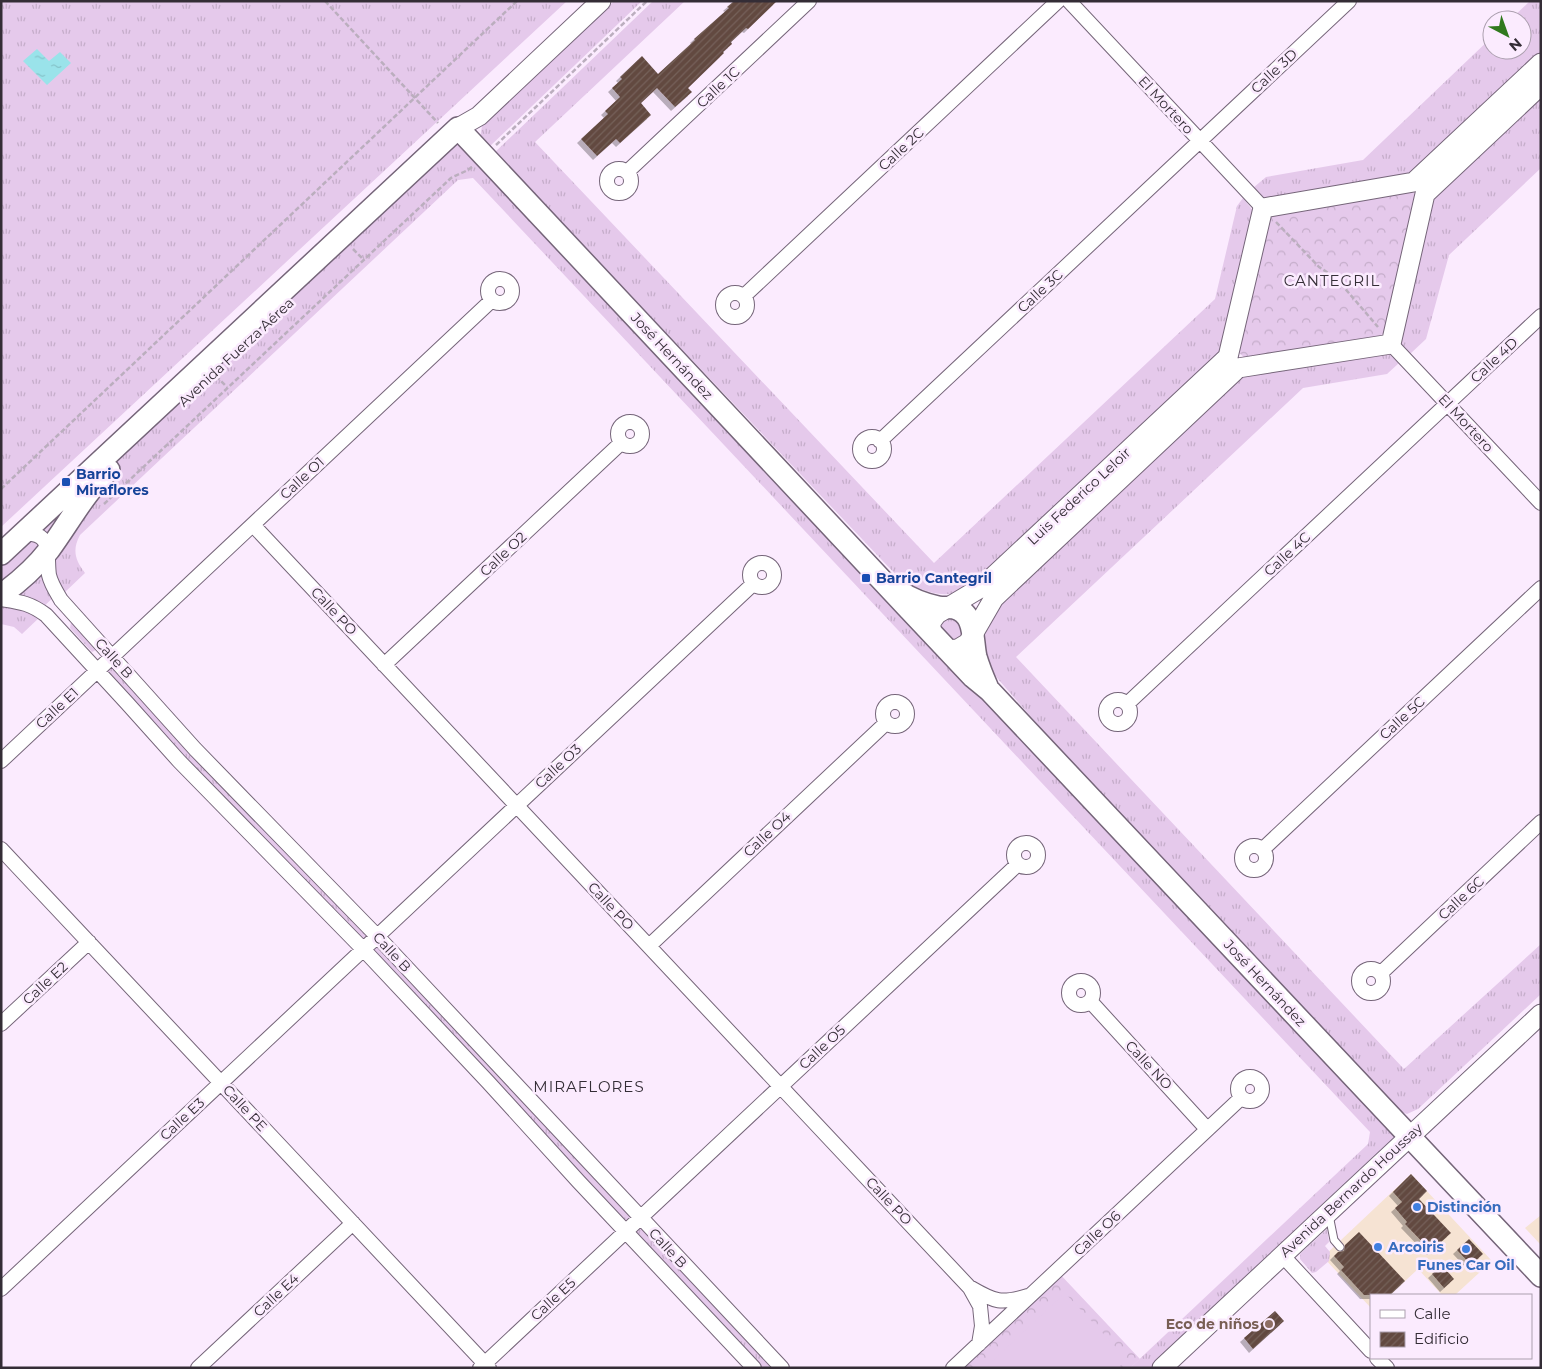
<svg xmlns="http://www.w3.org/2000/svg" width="1542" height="1369" viewBox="0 0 1542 1369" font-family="Montserrat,sans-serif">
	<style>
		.commercial { fill: #f6e3d3 }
		.grass { fill: url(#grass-tufts) }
		.forest { fill: url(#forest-crowns) }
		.garden { fill: #e5c9eb }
		.water { fill: url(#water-ripples) }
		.building { fill: url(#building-hatch); filter: url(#shadow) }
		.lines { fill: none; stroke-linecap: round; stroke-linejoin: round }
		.lane-casing { stroke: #756579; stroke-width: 9 }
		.street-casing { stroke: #756579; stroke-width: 16 }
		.secondary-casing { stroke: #756579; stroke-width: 21 }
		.primary-casing { stroke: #756579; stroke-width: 24 }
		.path { stroke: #bbaebe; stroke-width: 2.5; stroke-dasharray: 5 2.5; stroke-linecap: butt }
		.lane { stroke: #fff; stroke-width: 7 }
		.street { stroke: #fff; stroke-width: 14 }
		.secondary { stroke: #fff; stroke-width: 19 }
		.primary { stroke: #fff; stroke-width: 21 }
		.transit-dot { fill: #1a4fb4; stroke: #fbebfe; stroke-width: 2 }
		.shop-dot { fill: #3f7fe0; stroke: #fbebfe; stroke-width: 2 }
		.education-dot { fill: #8d6e63; stroke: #fbebfe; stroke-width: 2 }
		.labels { text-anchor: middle; stroke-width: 5; stroke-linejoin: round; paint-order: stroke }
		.street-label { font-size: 14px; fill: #342d36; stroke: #fbebfe }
		.transit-label { font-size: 14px; font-weight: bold; fill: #164399; stroke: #fbebfe; text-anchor: start }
		.shop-label { font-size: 14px; font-weight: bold; fill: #366cbe; stroke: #fbebfe; text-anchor: start }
		.education-label { font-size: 14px; font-weight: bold; fill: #785e54; stroke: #fbebfe; text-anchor: end }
		.neighbourhood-label { font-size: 15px; letter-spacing: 1px; fill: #342d36; stroke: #fbebfe }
	</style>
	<defs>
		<pattern id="grass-tufts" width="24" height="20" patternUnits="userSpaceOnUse" patternTransform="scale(1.25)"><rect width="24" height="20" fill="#e5c9eb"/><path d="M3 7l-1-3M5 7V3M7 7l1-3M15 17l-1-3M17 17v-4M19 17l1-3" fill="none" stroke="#c5adca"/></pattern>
		<pattern id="forest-crowns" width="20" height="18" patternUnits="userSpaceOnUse" patternTransform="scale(1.25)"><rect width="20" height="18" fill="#e5c9eb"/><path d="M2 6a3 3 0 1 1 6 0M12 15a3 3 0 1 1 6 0" fill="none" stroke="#c5adca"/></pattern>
		<pattern id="water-ripples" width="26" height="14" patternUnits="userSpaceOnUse" patternTransform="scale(1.25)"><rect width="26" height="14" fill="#9ae3ea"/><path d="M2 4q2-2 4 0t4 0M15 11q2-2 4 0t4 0" fill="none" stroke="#85c3c9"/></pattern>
		<pattern id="building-hatch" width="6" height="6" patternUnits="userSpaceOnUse" patternTransform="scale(1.25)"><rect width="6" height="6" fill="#624940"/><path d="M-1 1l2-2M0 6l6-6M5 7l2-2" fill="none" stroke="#75615a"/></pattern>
		<filter id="shadow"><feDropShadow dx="-4" dy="4" stdDeviation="0" flood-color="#0004"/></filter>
	</defs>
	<rect width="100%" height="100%" fill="#fbebfe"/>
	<path class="commercial" d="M1411,1174L1492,1261L1455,1295H1442L1418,1269L1390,1295H1371V1308L1323,1257Z
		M1541,1215V1243L1540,1244L1525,1228Z"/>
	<path class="grass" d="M1,1H567L1,527Z
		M614,1H642L487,149L480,138L482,126Z
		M653,1H685L535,142L934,563L1215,299L1237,206L1243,198L1254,212L1224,349L987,578C977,582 966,590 955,593C935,598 916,587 899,578L508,166L493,154Z
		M1530,1H1541V57L1410,176L1263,199L1253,188L1266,177L1363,160L1492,37V50H1522V20H1510Z
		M1541,92V168L1449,255L1426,339L1409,355L1399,344L1427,203Z
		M458,128L887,584L954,608L982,674L1409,1136L1162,1368H1130L1368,1144L1370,1132L473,178L458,180L80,535C72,550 75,560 85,573L63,594L60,591L38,612L41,616L22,634L14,627L1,624V554Z
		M1382,352L1389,354L1399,363L1387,374L1303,388L1016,657L1404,1069L1541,944V994L1418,1109L1407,1114L1399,1111L1046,734L991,671L983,643V633L992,613L1233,381L1246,373Z
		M71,622H76L98,646L96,650L92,652L70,628Z
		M113,656L782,1368H754L97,671Z
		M1327,1229L1329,1242L1325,1246L1330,1252L1329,1261L1316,1272L1312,1273L1300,1259V1254Z"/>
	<path class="forest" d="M1410,189L1418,197L1386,331L1379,337L1246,359L1237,351L1268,218L1274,212Z
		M1057,1271L1140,1359L1130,1368H953Z"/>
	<path class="garden" d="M1065,1293L1127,1359L1118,1368H985Z"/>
	<path class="water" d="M37,49L49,61L60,52L71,63L47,85L23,61Z"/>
	<path class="building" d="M734,1H777L748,29L746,28L731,42L732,44L723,52L724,53L688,88L692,92L675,107L657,88L641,103L651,115L620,143L616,139L597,156L581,139L608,114L605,111L620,97L612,88L622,79L620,77L642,56L658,74L695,40L694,39L729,8L727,7Z
		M1411,1174L1427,1191L1419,1199L1451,1233L1431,1251L1405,1224L1407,1222L1395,1208L1402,1202L1393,1192Z
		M1359,1232L1405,1281L1390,1295H1364L1341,1270L1344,1267L1334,1256L1338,1252L1344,1251L1345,1245Z
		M1469,1239L1483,1254L1471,1265L1457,1250Z
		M1442,1265L1454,1279L1444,1288L1432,1274Z
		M1275,1311L1284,1321L1253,1349L1244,1338Z"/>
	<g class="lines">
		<g class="lane-casing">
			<path id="lane" d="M1329,1215L1334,1240L1340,1247"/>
		</g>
		<g class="street-casing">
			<path id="street" d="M1069,1L1263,208
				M607 181a12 12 0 1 1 24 0a12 12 0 1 1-24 0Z
				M627,172L809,1
				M488 291a12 12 0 1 1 24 0a12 12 0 1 1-24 0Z
				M723 305a12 12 0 1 1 24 0a12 12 0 1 1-24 0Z
				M744,296L1058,1
				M1391,344L1541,503
				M618 434a12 12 0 1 1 24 0a12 12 0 1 1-24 0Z
				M860 449a12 12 0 1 1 24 0a12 12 0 1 1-24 0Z
				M880,441L1349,1
				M253,525L970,1288L980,1306L982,1326L979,1344
				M23,534C54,531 46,556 49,575C51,584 57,593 61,600L195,749L377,936L782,1368
				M750 575a12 12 0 1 1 24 0a12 12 0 1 1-24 0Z
				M1,599C20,602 30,603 46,615L127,703L179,761L363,949L488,1082L579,1182L754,1368
				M384,665L621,443
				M1106 712a12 12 0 1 1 24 0a12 12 0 1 1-24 0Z
				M883 714a12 12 0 1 1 24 0a12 12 0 1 1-24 0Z
				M1127,704L1541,316
				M1,761L492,300
				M1014 855a12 12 0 1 1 24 0a12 12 0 1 1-24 0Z
				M1242 858a12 12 0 1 1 24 0a12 12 0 1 1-24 0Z
				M1,849L489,1368
				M1263,849L1541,588
				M649,946L886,723
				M1359 981a12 12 0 1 1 24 0a12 12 0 1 1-24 0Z
				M1381,973L1541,822
				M1069 993a12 12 0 1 1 24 0a12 12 0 1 1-24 0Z
				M1090,1001L1207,1129
				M1,1024L89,942
				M1238 1089a12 12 0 1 1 24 0a12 12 0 1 1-24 0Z
				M1282,1255L1371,1351
				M971,1288C995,1302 1001,1304 1028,1296
				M1,1289L753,584
				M1377,1358L1387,1368
				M198,1368L353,1223
				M480,1368L1018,864
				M953,1368L1241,1098"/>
		</g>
		<g class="secondary-casing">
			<path id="secondary" d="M458,128L479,116L601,1
				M931,632V622L937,614L982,587L1228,357L1263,208L1414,182L1541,63
				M948,650L958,649L968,643L994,598L1238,368L1391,344L1425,194L1541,85
				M1162,1368L1541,1014"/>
		</g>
		<g class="primary-casing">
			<path id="primary" d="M1,554L458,128L907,607L973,677L990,691L1541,1276
				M899,591C911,599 924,604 938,607C943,608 949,607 954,608C976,613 972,640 976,657C979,667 983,677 987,686
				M1,595C19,582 35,568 49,550C69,523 85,492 109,470"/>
		</g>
		<path class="path" d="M325,1L438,123
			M496,145L647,1
			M1276,222L1319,267L1336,278L1378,327
			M353,249L364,260
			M216,376L227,387
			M1,489L517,1
			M104,504L451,178C458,174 466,172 472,167"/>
		<use href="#lane" class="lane"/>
		<use href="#street" class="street"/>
		<use href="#secondary" class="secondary"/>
		<use href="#primary" class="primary"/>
	</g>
	<g class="transit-dot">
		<rect x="61" y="477" width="10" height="10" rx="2.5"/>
		<rect x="861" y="573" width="10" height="10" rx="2.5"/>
	</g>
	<g class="shop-dot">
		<circle cx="1417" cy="1207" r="5"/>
		<circle cx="1378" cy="1247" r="5"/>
		<circle cx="1466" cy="1249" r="5"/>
	</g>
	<circle class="education-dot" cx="1269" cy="1324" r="5"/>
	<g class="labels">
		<g class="street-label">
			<text transform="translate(1274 71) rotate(-43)" y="5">Calle 3D</text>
			<text transform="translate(718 87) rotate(-43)" y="5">Calle 1C</text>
			<text transform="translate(1166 105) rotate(47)" y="5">El Mortero</text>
			<text transform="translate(901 149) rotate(-43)" y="5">Calle 2C</text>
			<text transform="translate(1040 291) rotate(-43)" y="5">Calle 3C</text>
			<text transform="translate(236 352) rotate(-43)" y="5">Avenida Fuerza Aérea</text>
			<text transform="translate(672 356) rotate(47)" y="5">José Hernández</text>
			<text transform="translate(1494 360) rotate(-43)" y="5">Calle 4D</text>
			<text transform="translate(1466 423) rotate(47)" y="5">El Mortero</text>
			<text transform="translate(302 478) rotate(-43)" y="5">Calle O1</text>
			<text transform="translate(1079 496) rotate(-43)" y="5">Luis Federico Leloir</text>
			<text transform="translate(503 554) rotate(-43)" y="5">Calle O2</text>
			<text transform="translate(1287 554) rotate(-43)" y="5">Calle 4C</text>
			<text transform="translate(334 611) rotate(47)" y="5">Calle PO</text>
			<text transform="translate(114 658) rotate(48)" y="5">Calle B</text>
			<text transform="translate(57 708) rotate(-43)" y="5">Calle E1</text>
			<text transform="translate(1402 718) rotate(-43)" y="5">Calle 5C</text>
			<text transform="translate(558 766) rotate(-43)" y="5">Calle O3</text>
			<text transform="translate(767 834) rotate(-43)" y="5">Calle O4</text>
			<text transform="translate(1461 898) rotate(-43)" y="5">Calle 6C</text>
			<text transform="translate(611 906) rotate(47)" y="5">Calle PO</text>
			<text transform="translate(392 952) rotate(47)" y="5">Calle B</text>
			<text transform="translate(45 983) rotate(-43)" y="5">Calle E2</text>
			<text transform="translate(1265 983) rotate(47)" y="5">José Hernández</text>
			<text transform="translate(822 1047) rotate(-43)" y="5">Calle O5</text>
			<text transform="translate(1149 1065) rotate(47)" y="5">Calle NO</text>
			<text transform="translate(245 1108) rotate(47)" y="5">Calle PE</text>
			<text transform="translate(182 1119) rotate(-43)" y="5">Calle E3</text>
			<text transform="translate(1351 1190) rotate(-43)" y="5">Avenida Bernardo Houssay</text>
			<text transform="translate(889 1201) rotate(47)" y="5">Calle PO</text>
			<text transform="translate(1097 1233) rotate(-43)" y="5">Calle O6</text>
			<text transform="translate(668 1248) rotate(47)" y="5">Calle B</text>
			<text transform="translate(276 1295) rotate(-43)" y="5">Calle E4</text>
			<text transform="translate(553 1299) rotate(-43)" y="5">Calle E5</text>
		</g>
		<g class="transit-label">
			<text x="76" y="479">Barrio<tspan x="76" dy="16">Miraflores</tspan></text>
			<text x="876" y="583">Barrio Cantegril</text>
		</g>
		<g class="shop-label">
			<text x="1427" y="1212">Distinción</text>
			<text x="1388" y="1252">Arcoiris</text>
			<text x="1466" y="1270" text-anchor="middle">Funes Car Oil</text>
		</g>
		<g class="education-label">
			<text x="1259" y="1329">Eco de niños</text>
		</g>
		<g class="neighbourhood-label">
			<text x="1332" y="286">CANTEGRIL</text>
			<text x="589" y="1092">MIRAFLORES</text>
		</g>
	</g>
	<rect width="1542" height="1369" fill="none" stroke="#342d36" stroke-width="5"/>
	<rect x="1370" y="1294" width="162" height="65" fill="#fbebfe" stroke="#ab9fae"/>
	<rect x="1380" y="1310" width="25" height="8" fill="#ffffff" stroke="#ab9fae"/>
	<text x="1414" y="1319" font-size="15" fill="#342d36">Calle</text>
	<rect x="1380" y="1332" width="25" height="15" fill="url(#building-hatch)" stroke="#ab9fae"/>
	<text x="1414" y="1344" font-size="15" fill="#342d36">Edificio</text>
	<g transform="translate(1507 35) rotate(139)"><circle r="24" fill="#fbebfe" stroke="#ab9fae"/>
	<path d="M0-4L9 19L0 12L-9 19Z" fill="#30791d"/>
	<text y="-8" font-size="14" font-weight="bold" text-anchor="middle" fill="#342d36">N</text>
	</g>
</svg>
